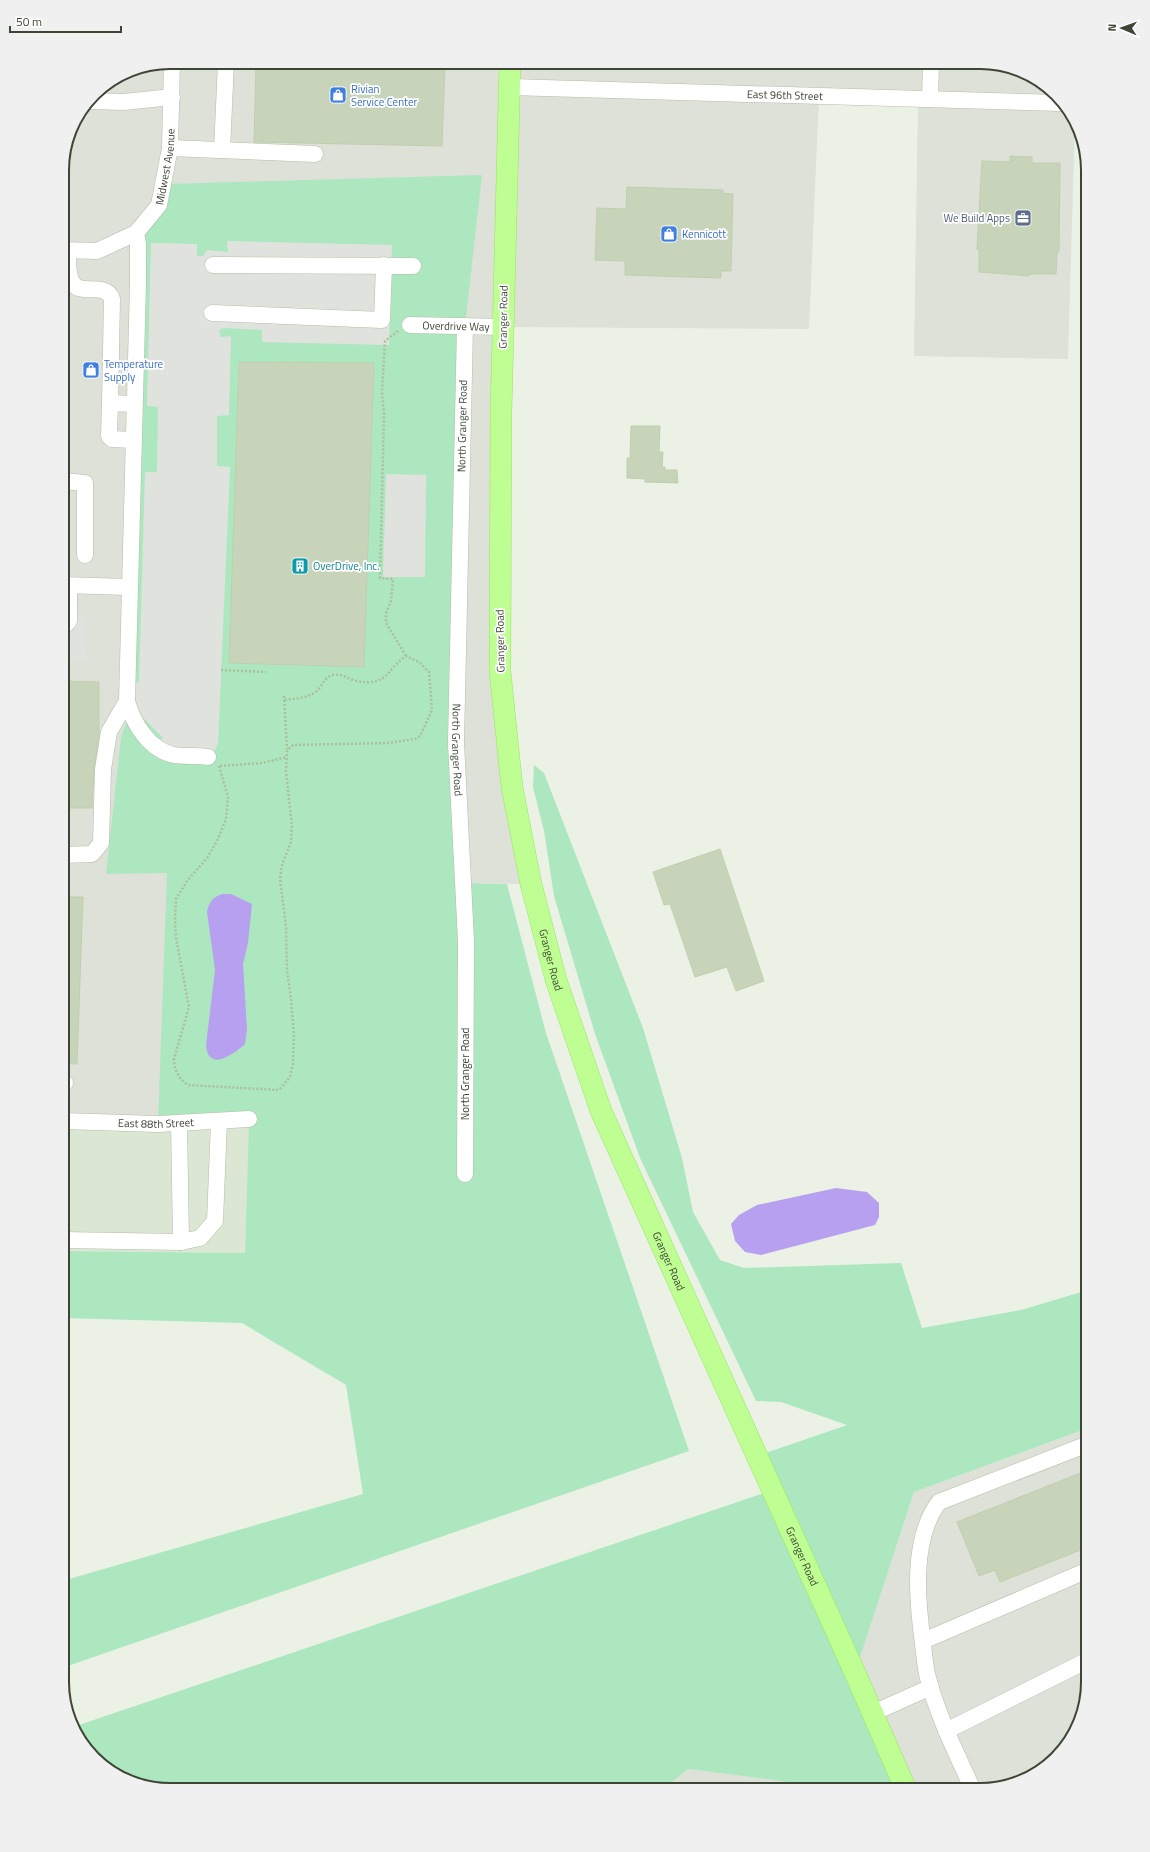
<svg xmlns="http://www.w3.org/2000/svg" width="1150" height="1852" viewBox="0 0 1150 1852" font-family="'Titillium Web',sans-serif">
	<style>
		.residential { fill: #dbe6d3 }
		.industrial { fill: #dde1d7 }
		.green { fill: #ade7c0 }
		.parking { fill: #e0e3dd }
		.water { fill: #b7a0f0 }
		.building { fill: #c8d4ba; stroke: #bfcfad }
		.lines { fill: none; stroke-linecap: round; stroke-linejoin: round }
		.minor-casing { stroke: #b2bea7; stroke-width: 17 }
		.major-casing { stroke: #99e462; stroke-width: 22 }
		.path { stroke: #abc099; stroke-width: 2.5; stroke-dasharray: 2 2; stroke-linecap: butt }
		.minor { stroke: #fff; stroke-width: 16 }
		.major { stroke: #befe92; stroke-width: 21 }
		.labels { text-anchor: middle; stroke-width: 3.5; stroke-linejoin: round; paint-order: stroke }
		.shop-label { font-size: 11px; fill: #366cbe; stroke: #fff; text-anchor: start }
		.street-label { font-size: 11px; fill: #3d4534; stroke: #fff }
		.service-label { font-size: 11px; fill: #4e5e75; stroke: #fff; text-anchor: end }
		.culture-label { font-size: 11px; fill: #0d838f; stroke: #fff; text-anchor: start }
		.rim { fill: none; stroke: #3d4534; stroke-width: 2 }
	</style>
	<rect width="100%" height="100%" fill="#ebf2e5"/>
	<path class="residential" d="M249,1119L245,1253L62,1251V1121Z"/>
	<path class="industrial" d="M170,62H987L1040,80L1075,120L1068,359L914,356L918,99L819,97L809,329L503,327L500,671L531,884L464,883L246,1240L249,1119L62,1121V163L70,129L94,94L129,70Z
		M1088,1428V1682L1070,1742L1028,1779L980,1790H906L855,1673L914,1492Z
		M688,1769L849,1789L850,1790H662Z"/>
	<path class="green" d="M482,175L465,326L463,883L507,884L546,1033L689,1451L62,1668V1581L363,1494L346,1385L242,1323L62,1318V1251L245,1253L249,1120L158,1124L167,873L106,874L121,737L130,712L137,238L164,184Z
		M534,765L544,773L643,1028L682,1158L693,1212L720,1260L744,1268L901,1263L922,1328L1021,1310L1088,1290V1428L914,1492L855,1673L906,1790H850L688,1769L662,1790H163L110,1772L73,1727L773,1490L757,1456L847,1425L781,1402L756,1401L640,1158L595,1034L554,896L544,831L533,787Z"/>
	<path class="parking" d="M227,241L392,245L389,345L262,342V330L223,328L219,331L221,337L231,336L229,415L217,416V466L230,467L218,744L211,757L152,744L163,738L127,701L126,687L139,682L145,472H157L158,407L147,406L151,243L197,244V256H203L207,250L228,252Z
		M386,474L426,475L425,577H383Z
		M62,575L75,576V616L85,617L86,660H62Z"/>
	<path class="water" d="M222,894H231L252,904L248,943L243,964L247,1029L245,1044C234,1054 208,1073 206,1045L215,970L207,912C209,902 212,898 222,894Z
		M836,1188L867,1192L879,1203V1217L875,1225L761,1255L745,1252L735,1241L731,1224L739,1215L757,1205Z"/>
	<path class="building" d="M256,62L445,65L442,146L254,142Z
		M1010,156L1032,157V163H1060L1059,252H1057L1056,274H1029V276L979,272V250L977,249L982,161L1010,162Z
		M627,187L723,190V193L733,194L731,271H721V278L625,275V261L595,260L597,208L626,209Z
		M239,362L374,363L364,667L229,663Z
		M631,426H660L659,452H663L662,467H665V470H677L678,483L645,482V479L627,478V458H630Z
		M62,681L99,682V736L94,769L92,808H62Z
		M720,849L764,981L736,991L727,967L695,977L670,904L664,905L653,872Z
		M62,897H83L77,1064L62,1063Z
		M1088,1470V1547L1000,1582L995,1570L979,1576L957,1522Z"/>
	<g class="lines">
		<g class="minor-casing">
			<g id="minor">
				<path id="s1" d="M510,87L1060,103"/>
				<path d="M930,99L931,62"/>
				<path d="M89,101L124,102L172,97"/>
				<path d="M170,148L315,154"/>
				<path d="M222,150L226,62"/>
				<path d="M136,233L138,244V284L127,701C133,723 149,750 174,755C185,757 197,755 208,757"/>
				<path id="s2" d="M62,250L97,251L136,233L159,205L170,148L172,62"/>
				<path d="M68,251C68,260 67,273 72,282C79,297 106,281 112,299L110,403"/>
				<path d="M213,265L413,266"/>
				<path d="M212,313L382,320L384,265"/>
				<path id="s3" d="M410,325L503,327"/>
				<path id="s4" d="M465,326L456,743L466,941L465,1174"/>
				<path d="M133,440L112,439L109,436L110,403L134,404"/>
				<path d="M62,481L85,483V555"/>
				<path d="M62,585L129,587"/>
				<path d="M62,629L69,621V586"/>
				<path d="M62,855L92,854L101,843L103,769L109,732L127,701"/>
				<path d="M62,1083H65"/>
				<path id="s5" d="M62,1121L158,1124L249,1119"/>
				<path d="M62,1240L181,1242L179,1123"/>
				<path d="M181,1242L200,1238L215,1221L219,1121"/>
				<path d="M923,1641L1088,1570"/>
				<path d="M873,1713L931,1687"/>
				<path d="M946,1731L1088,1660"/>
				<path d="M973,1790C956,1752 937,1715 927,1674C925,1664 924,1654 923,1644C917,1600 911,1539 939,1502L1088,1444"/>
			</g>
		</g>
		<g class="major-casing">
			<g id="major">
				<path id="s6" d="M510,62L501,413L500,671L512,787L531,884L556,980L601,1111L855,1673L906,1790"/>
			</g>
		</g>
		<path class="path" d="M398,331L385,341L382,392L384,414L380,578L393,579L391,601L386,613V623L406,656
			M221,670L266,672
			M284,696L287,749
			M219,766L228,797L226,819L217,841L207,858L187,881L176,899L175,919L176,938L189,1007L174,1059C174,1070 179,1079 188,1085L279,1090L290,1077L293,1064L294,1035L291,999L287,970L286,926L280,879L282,865L291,842L292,826L286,772L287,750L293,745L388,743L415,739L420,736L432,710L429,672L419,662L406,656C386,670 387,687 357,681C349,680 342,673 333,675C325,677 323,684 318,690C309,698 295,699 283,700
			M220,766L262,763L287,757"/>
		<use href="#minor" class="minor"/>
		<use href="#major" class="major"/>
	</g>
	<defs>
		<g id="shop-square" transform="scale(0.9)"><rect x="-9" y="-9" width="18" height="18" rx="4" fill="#3f7fe0" stroke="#fff"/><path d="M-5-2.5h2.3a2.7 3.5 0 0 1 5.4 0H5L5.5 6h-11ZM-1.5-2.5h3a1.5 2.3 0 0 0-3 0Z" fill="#fff"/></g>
		<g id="office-square" transform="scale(0.9)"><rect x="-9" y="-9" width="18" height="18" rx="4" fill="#5c6f8a" stroke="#fff"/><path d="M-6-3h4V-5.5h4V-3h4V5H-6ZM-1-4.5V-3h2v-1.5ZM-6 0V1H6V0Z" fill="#fff"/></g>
		<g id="building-square" transform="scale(0.9)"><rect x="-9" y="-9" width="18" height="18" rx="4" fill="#0f9aa8" stroke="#fff"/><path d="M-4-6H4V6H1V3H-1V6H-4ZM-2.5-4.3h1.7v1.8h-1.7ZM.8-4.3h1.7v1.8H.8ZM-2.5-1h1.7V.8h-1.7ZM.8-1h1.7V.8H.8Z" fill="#fff"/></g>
	</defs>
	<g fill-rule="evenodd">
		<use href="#shop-square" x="338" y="95"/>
		<use href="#office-square" x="1023" y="218"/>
		<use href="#shop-square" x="669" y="234"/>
		<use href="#shop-square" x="91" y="370"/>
		<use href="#building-square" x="300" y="566"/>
	</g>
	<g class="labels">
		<g class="shop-label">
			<text x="351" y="93">Rivian<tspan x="351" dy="13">Service Center</tspan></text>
			<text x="682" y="238">Kennicott</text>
			<text x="104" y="368">Temperature<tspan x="104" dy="13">Supply</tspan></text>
		</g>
		<g class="street-label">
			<text dy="4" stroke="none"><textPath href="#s1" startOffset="275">East 96th Street</textPath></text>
			<text dy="4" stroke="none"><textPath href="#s2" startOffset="153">Midwest Avenue</textPath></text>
			<text transform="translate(503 317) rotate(-89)" y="4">Granger Road</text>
			<text dy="4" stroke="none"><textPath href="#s3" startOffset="46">Overdrive Way</textPath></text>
			<text transform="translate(462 426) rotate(-89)" y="4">North Granger Road</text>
			<text transform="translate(500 641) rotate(-91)" y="4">Granger Road</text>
			<text dy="4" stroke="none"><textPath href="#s4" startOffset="424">North Granger Road</textPath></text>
			<text dy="4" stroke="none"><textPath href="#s6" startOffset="903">Granger Road</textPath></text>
			<text transform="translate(465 1074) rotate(-90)" y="4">North Granger Road</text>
			<text dy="4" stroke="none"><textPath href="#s5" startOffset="94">East 88th Street</textPath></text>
			<text dy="4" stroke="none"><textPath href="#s6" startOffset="1227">Granger Road</textPath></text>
			<text dy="4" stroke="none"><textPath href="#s6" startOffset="1551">Granger Road</textPath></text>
		</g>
		<g class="service-label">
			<text x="1010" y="222">We Build Apps</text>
		</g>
		<g class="culture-label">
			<text x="313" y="570">OverDrive, Inc.</text>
		</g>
	</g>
	<path d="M0 0H1150V1852H0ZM170 69H980A101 101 0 0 1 1081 170V1682A101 101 0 0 1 980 1783H170A101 101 0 0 1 69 1682V170A101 101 0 0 1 170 69Z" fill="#eff0ef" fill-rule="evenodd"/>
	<path class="rim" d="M170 69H980A101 101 0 0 1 1081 170V1682A101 101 0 0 1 980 1783H170A101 101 0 0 1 69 1682V170A101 101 0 0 1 170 69Z"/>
	<g transform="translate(1122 28) rotate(272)" stroke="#ffffff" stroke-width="3" paint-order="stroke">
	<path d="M0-3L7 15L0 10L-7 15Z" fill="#3d4534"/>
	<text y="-6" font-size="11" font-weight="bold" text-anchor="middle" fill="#3d4534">N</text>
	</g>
	<path d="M10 26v6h111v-6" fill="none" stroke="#3d4534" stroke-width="2"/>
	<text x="16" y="26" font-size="12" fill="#3d4534" stroke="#ffffff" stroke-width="3" paint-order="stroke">50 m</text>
</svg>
